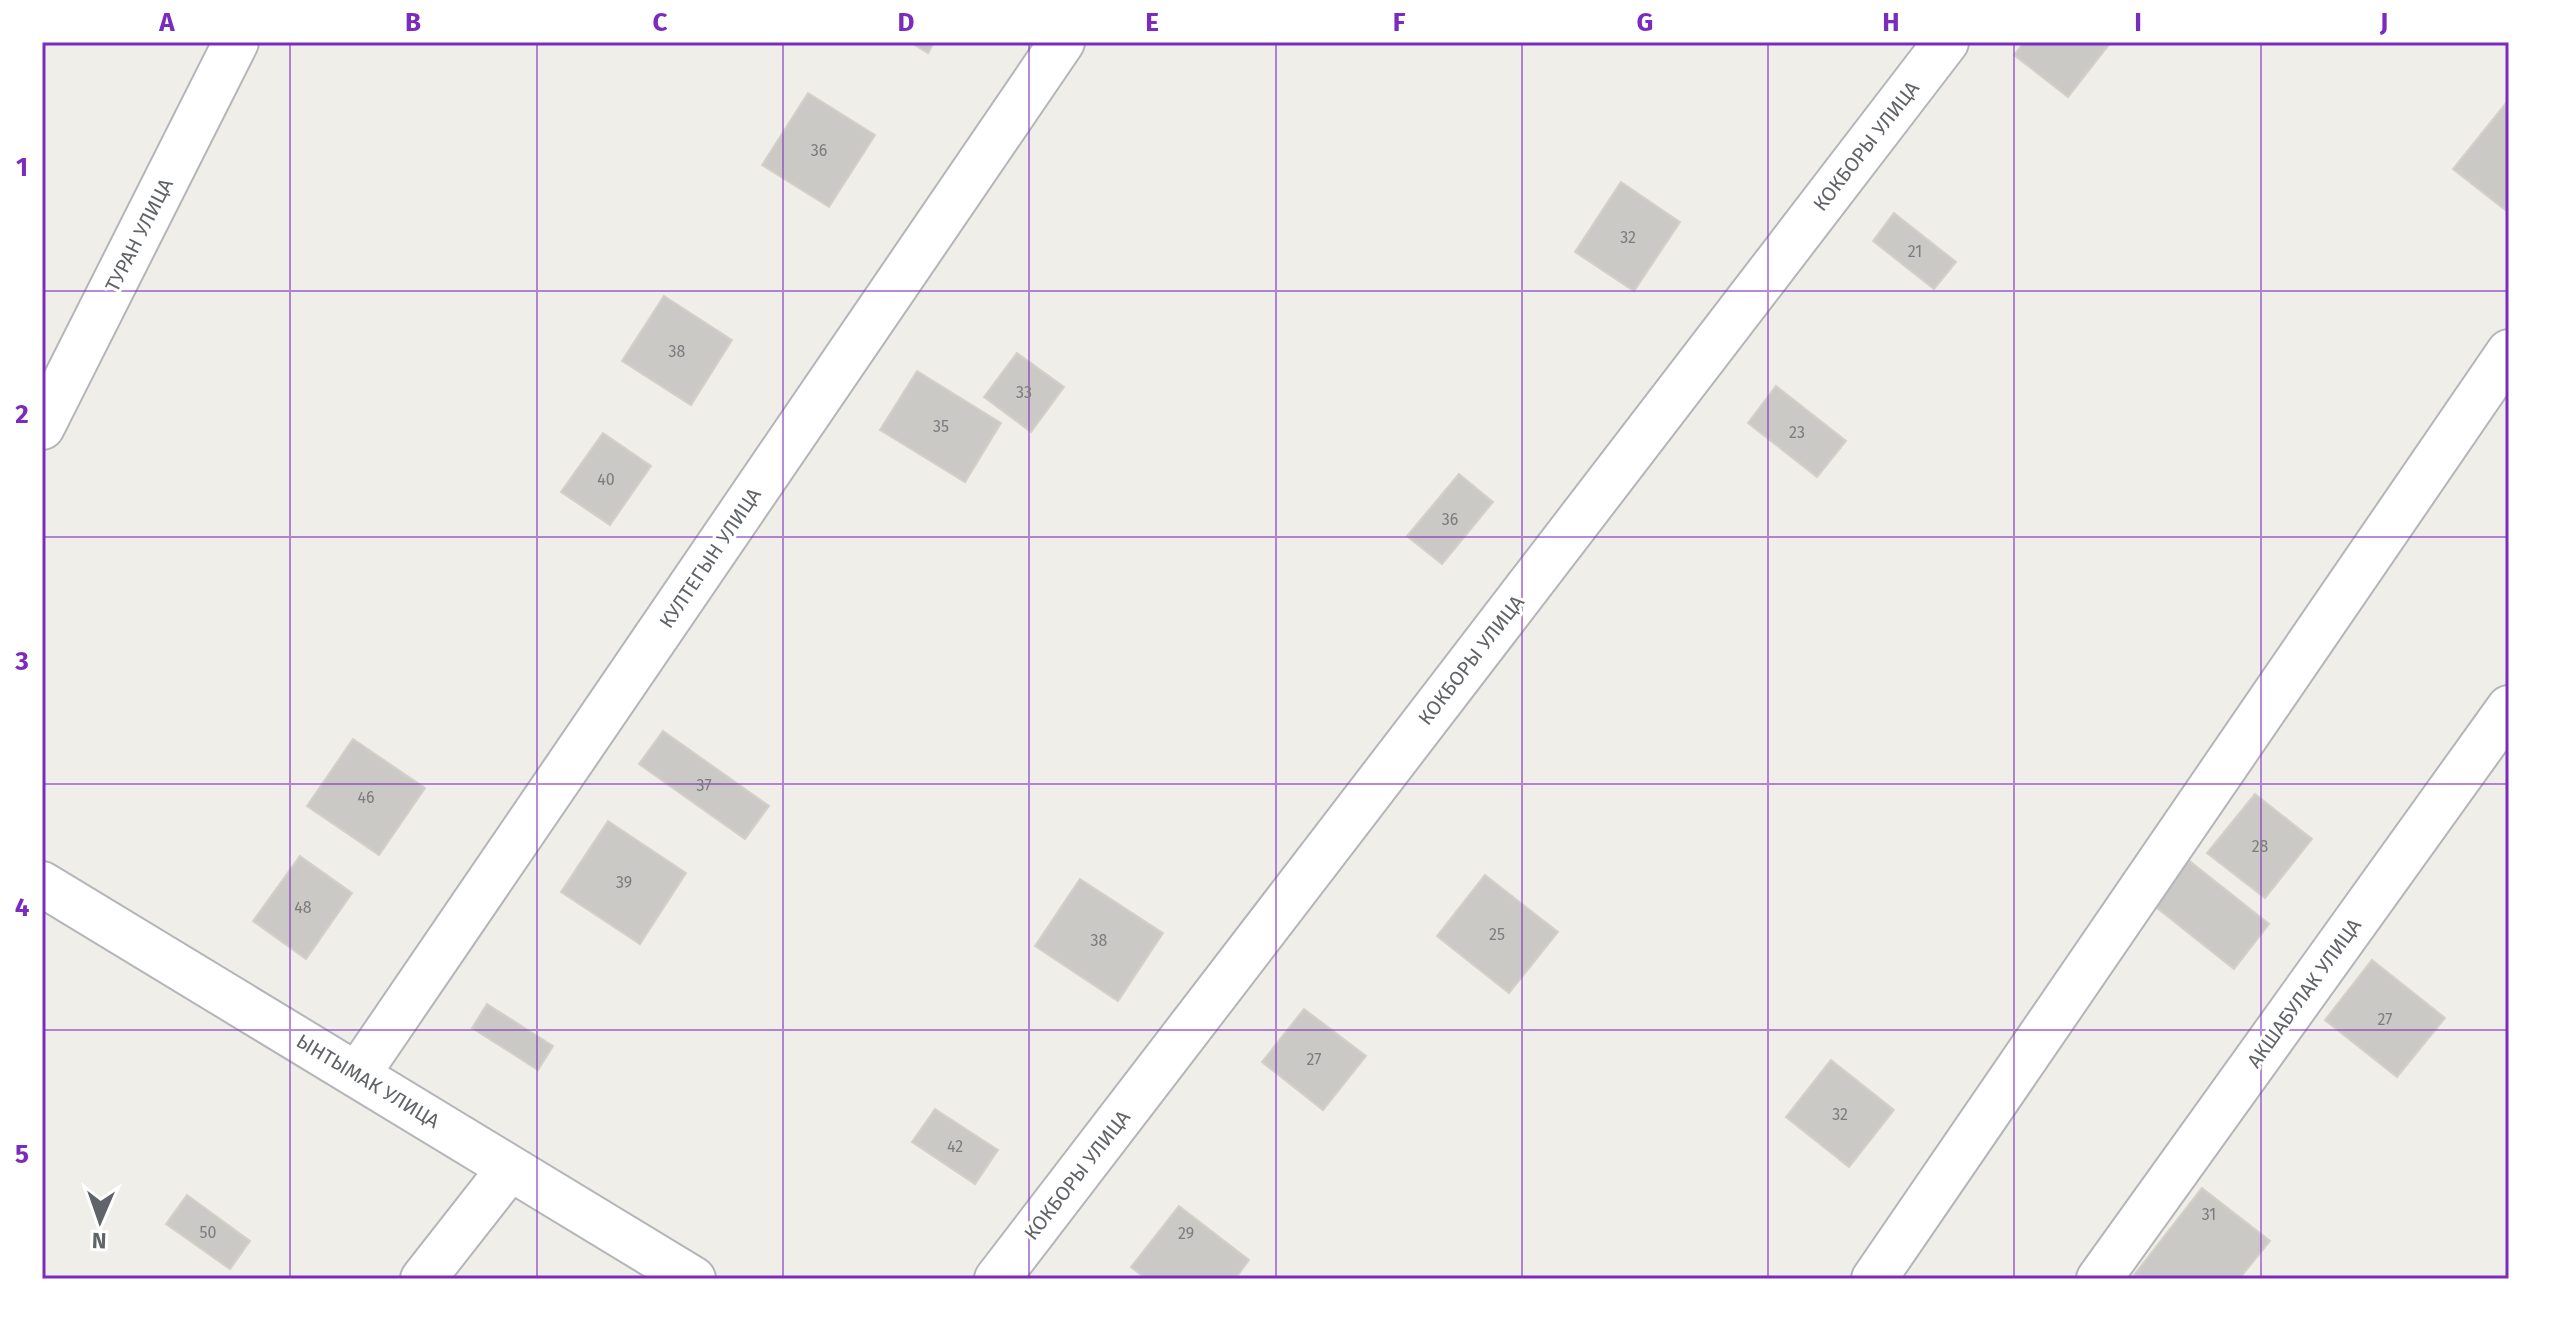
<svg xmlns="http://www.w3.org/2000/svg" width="2551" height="1321" viewBox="0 0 2551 1321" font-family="'Fira Sans',sans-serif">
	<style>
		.building { fill: #cbc9c5; stroke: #d4d0c8; stroke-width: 2 }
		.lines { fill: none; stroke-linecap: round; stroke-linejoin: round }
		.minor-casing { stroke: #b3b5b9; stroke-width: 48 }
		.minor { stroke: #fff; stroke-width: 44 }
		.grid { fill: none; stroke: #7b2cbf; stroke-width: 2; stroke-opacity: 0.55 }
		.labels { text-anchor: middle; stroke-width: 6; stroke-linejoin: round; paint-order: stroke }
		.number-label { font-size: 16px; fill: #7b7c7e }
		.street-label { font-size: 20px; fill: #606367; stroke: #fff }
		.neatline { fill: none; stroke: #7b2cbf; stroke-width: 3 }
		.grid-label { font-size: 26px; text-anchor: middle; font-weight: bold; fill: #7b2cbf }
	</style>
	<rect width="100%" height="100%" fill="#f0eee9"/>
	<path class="building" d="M910,42H934L928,53Z
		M2024,42H2111L2068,97L2014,55Z
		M808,93L875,135L829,207L762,165Z
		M2506,103L2509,106V213L2453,169Z
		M1621,182L1680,222L1634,291L1575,252Z
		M1894,213L1956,262L1934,289L1873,241Z
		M664,296L732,340L691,405L622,361Z
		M1017,353L1064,387L1031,432L984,397Z
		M917,371L1001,423L965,482L880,430Z
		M1776,386L1846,441L1817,477L1748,423Z
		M603,433L651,466L610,525L561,492Z
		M1459,474L1493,502L1442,564L1407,536Z
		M663,731L769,806L745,839L639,764Z
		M353,739L425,788L379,855L307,806Z
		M2255,794L2312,839L2265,898L2207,853Z
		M608,821L686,873L640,944L561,892Z
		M2182,855L2269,924L2234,969L2147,900Z
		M300,856L352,893L306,959L253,921Z
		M1485,875L1558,932L1509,993L1437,936Z
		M1080,879L1163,933L1118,1001L1035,946Z
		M2372,960L2445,1018L2397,1077L2325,1020Z
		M487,1004L553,1046L538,1070L472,1028Z
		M1304,1009L1366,1056L1323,1110L1262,1062Z
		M1831,1060L1894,1110L1849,1167L1786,1117Z
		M935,1109L998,1150L975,1184L912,1142Z
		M2202,1188L2270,1241L2239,1279H2131Z
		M187,1195L250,1241L230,1269L166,1224Z
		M1179,1206L1249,1260L1235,1279H1146L1131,1267Z"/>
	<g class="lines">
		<g class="minor-casing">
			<path id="minor" d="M42,427L236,42
				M42,884L693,1279
				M357,1075L1062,42
				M423,1279L510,1168
				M997,1279L1946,42
				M1874,1279L2509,352
				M2099,1279L2509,708"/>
		</g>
		<use href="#minor" class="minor"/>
	</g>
	<path class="grid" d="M290,42V1279M537,42V1279M783,42V1279M1029,42V1279M1276,42V1279M1522,42V1279M1768,42V1279M2014,42V1279M2261,42V1279M42,291H2509M42,537H2509M42,784H2509M42,1030H2509"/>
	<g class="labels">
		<g class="number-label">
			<text x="819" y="156">36</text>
			<text x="1628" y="243">32</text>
			<text x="1915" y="257">21</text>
			<text x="677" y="357">38</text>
			<text x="1024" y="398">33</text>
			<text x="941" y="432">35</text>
			<text x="1797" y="438">23</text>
			<text x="606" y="485">40</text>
			<text x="1450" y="525">36</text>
			<text x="704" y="791">37</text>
			<text x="366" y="803">46</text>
			<text x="2260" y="852">28</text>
			<text x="624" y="888">39</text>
			<text x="303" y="913">48</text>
			<text x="1497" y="940">25</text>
			<text x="1099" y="946">38</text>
			<text x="2385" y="1025">27</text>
			<text x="1314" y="1065">27</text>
			<text x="1840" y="1120">32</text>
			<text x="955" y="1152">42</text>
			<text x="2209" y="1220">31</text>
			<text x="208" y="1238">50</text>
			<text x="1186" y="1239">29</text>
		</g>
		<g class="street-label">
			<text transform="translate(1866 146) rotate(-52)" y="7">КОКБОРЫ УЛИЦА</text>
			<text transform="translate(139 235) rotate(-63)" y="7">ТУРАН УЛИЦА</text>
			<text transform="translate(710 558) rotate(-56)" y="7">КУЛТЕГЫН УЛИЦА</text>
			<text transform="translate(1471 660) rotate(-52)" y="7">КОКБОРЫ УЛИЦА</text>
			<text transform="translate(2304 993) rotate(-54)" y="7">АКШАБУЛАК УЛИЦА</text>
			<text transform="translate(368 1081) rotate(31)" y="7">ЫНТЫМАК УЛИЦА</text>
			<text transform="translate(1077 1175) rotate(-52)" y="7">КОКБОРЫ УЛИЦА</text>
		</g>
	</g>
	<rect width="2551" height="1321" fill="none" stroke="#ffffff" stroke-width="88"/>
	<g transform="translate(100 1221) rotate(182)" stroke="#ffffff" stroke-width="6" paint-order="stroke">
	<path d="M0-6L14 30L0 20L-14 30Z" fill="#606367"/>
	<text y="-12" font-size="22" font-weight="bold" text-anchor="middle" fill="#606367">N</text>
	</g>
	<rect x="44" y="44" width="2463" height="1233" class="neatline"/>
	<g class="grid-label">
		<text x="167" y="31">A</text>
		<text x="413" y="31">B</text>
		<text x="660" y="31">C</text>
		<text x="906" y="31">D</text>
		<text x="1152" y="31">E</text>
		<text x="1399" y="31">F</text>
		<text x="1645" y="31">G</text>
		<text x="1891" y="31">H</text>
		<text x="2138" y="31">I</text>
		<text x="2384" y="31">J</text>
		<text x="22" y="176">1</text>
		<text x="22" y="423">2</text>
		<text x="22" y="670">3</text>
		<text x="22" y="916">4</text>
		<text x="22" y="1163">5</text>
	</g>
</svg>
